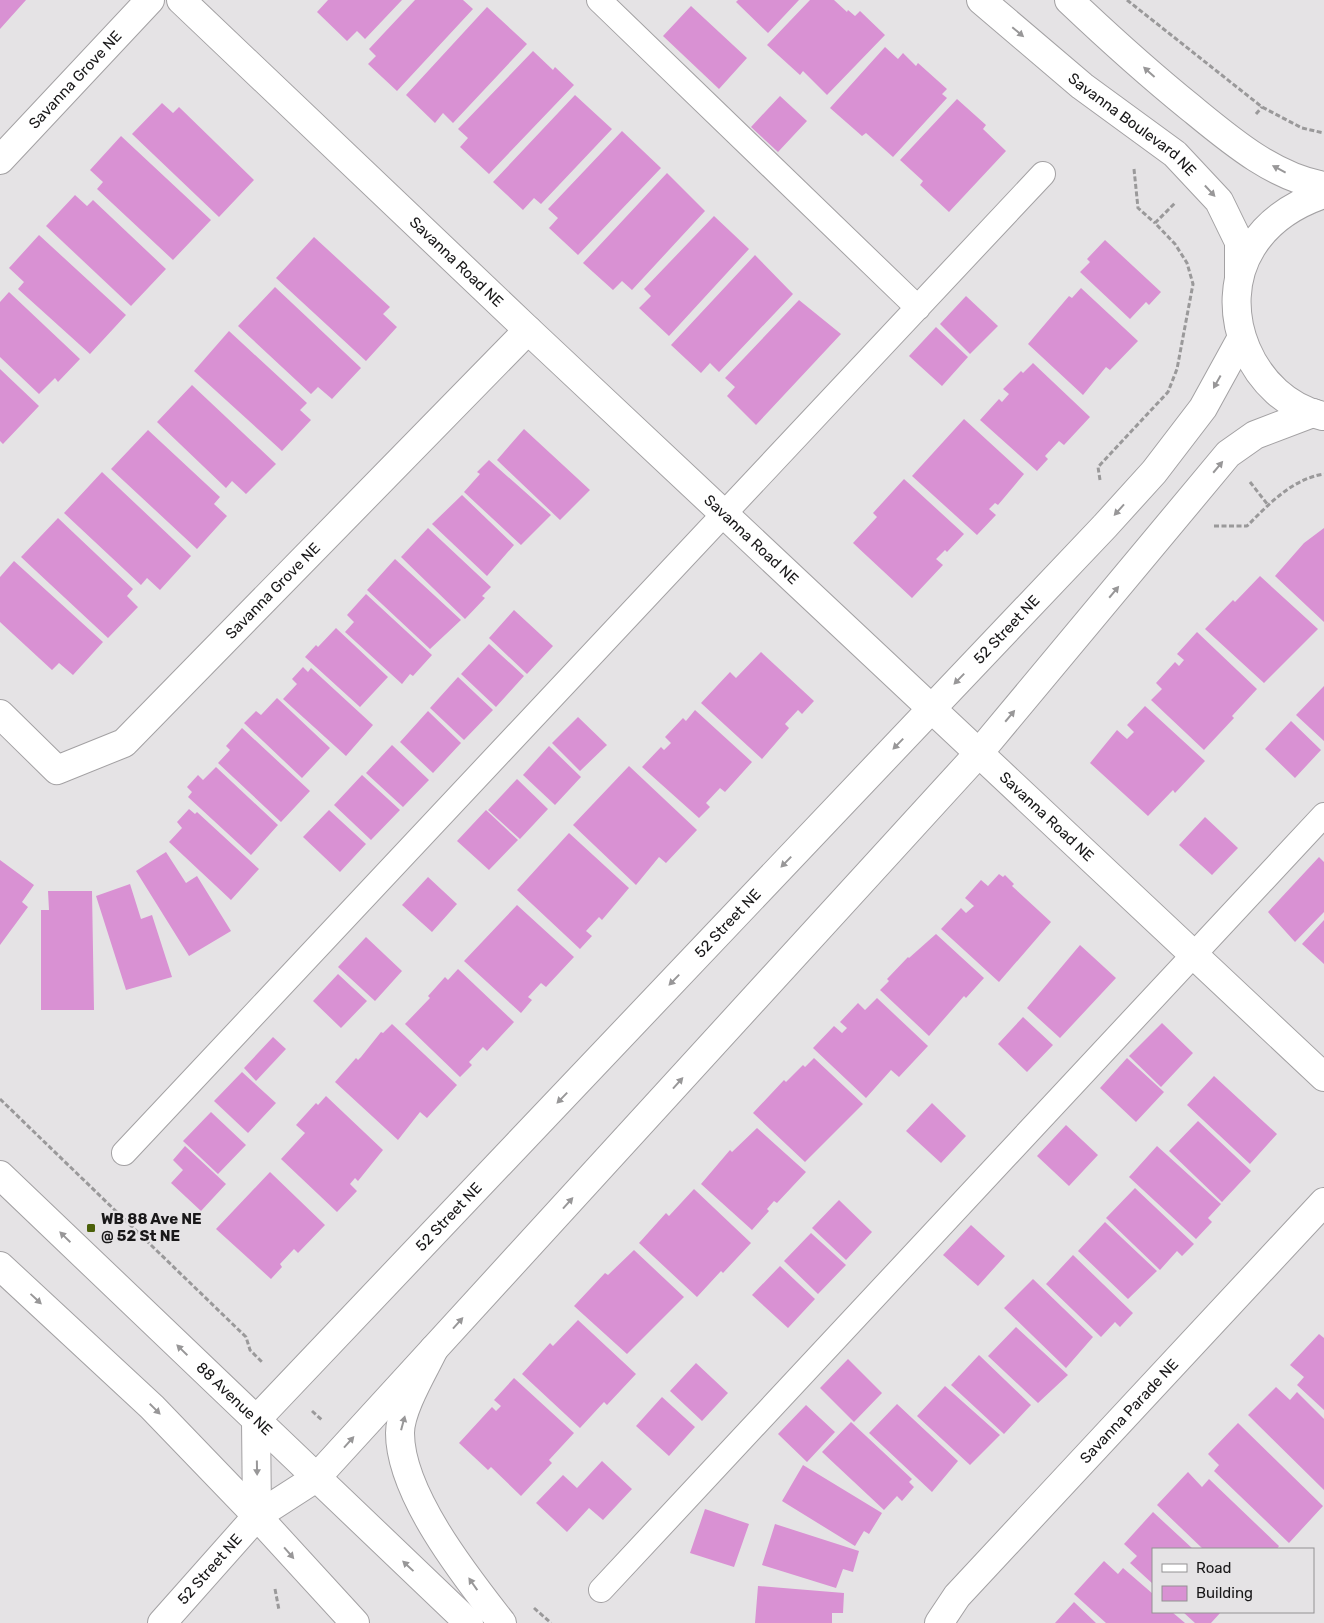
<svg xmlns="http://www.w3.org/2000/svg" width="1324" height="1623" viewBox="0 0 1324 1623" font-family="Rubik,sans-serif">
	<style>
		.building { fill: #d991d3 }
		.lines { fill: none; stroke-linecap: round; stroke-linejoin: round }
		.service-casing { stroke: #a3a1a3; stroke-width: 26 }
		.minor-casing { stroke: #a3a1a3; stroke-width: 30 }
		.tertiary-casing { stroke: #a3a1a3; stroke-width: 30 }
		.path { stroke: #9a999a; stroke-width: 3; stroke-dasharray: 5 2.5; stroke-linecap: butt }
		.service { stroke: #fff; stroke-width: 24 }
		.minor { stroke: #fff; stroke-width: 28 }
		.tertiary { stroke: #fff; stroke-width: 28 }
		.oneway { fill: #989798 }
		.poi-dot { fill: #4b6009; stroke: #e5e3e5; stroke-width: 2 }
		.labels { text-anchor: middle; stroke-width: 4.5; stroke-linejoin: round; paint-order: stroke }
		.street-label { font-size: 15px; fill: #191819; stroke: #e5e3e5 }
		.poi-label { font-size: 15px; font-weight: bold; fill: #191819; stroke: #e5e3e5; text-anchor: start }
	</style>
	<rect width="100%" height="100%" fill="#e5e3e5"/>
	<path class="building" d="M0,0H26L0,29Z
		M328,0H402L365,39L357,31L347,41L317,12Z
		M415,0H463L473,9L397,91L368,64L376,56L369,49Z
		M738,0H799L768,33L736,2Z
		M810,0H834L847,12L848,10L855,16L860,11L885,35L827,95L803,71L800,75L767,45Z
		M691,6L747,58L719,89L663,36Z
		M487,7L527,44L453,123L443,113L435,123L406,95Z
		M885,47L898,59L903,53L916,66L918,63L947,89L942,94L947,98L893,157L866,133L862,136L830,108Z
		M533,51L553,70L555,67L574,85L489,174L460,147L468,138L458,129Z
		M575,95L612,129L541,204L534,198L523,210L493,182Z
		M780,96L807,121L778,152L751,127Z
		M957,99L986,125L983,129L1006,151L949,212L920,185L923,181L900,160Z
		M162,103L173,113L179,107L254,180L219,217L132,134Z
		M622,131L661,168L578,255L549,228L558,218L548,209Z
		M121,136L211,220L173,260L97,189L103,182L90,170Z
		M667,173L705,211L632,290L622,281L613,290L583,263Z
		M75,195L87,206L93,200L166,269L131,306L46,226Z
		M714,216L749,249L669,336L639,308L651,296L644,289Z
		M39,235L126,315L90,354L18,289L24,282L9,268Z
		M314,237L390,307L383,314L397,327L366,361L276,278Z
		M1105,240L1161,292L1149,305L1146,302L1130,319L1080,272L1090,262L1087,259Z
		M755,255L793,294L719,372L710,363L701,373L671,345Z
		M275,287L361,368L332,399L318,387L311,394L238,326Z
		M1081,288L1138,341L1110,370L1106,367L1083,395L1028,344L1069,296L1072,298Z
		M9,292L80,359L58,382L55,378L39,394L0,357V302Z
		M966,296L998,326L970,354L940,324Z
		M799,300L841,334L756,425L727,396L735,387L725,378Z
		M936,327L968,357L942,386L909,356Z
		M229,331L307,403L300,410L311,420L282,451L194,371Z
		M1033,363L1090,417L1064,445L1059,441L1045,456L1048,459L1037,471L980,420L999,399L1002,402L1009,394L1003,389L1021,371L1023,373Z
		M0,369L39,406L3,444L0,441Z
		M192,385L276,464L246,494L232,481L226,488L157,422Z
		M964,419L1024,474L998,505L995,503L989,509L996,515L977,535L912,476Z
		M524,429L590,490L560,520L497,460Z
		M148,430L220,497L214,504L227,516L197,549L111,469Z
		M489,460L551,515L521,545L464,492L480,474L477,472Z
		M102,472L191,556L160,590L147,578L141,585L64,513Z
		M904,479L964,534L947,552L945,550L936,559L943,565L912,598L853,543L877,517L873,513Z
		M462,495L514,545L487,576L432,524Z
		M58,518L133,589L127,596L138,607L108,638L21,557Z
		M428,528L491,587L482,596L485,598L465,619L401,557Z
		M1324,528V622L1275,576L1304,543Z
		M395,559L461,620L430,649L367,590Z
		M14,561L103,642L73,675L59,663L52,670L0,622V577Z
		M1260,576L1318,629L1264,683L1205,629L1233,600L1235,602Z
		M366,594L432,655L413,676L410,674L402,684L345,632L354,622L347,615Z
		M514,610L553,646L527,674L489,638Z
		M336,628L388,677L360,707L305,657L316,645L318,647Z
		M1197,632L1257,689L1232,716L1234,718L1204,750L1151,700L1162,689L1156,683L1175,662L1179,666L1184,660L1177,654Z
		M489,644L524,676L496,707L461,674Z
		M761,652L814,701L802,714L798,710L785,724L789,728L762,759L701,703L730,672L736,678Z
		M303,667L308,672L311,668L373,725L346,756L283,699L297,684L292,679Z
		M458,677L493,710L464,740L430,708Z
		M1324,686V741L1296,715Z
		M277,698L330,748L302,778L244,723L256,711L261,715Z
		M1145,706L1205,761L1175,793L1173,790L1148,816L1090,763L1117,730L1127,739L1134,732L1127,725Z
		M695,710L752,762L725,792L720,788L706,803L710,807L699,818L642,767L661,747L664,750L671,743L665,737L683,718L686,721Z
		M428,711L461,743L433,773L400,742Z
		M578,717L607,745L580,771L552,743Z
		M1291,721L1321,750L1295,778L1265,749Z
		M242,728L310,791L281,822L218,763L230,750L226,746Z
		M392,745L429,780L403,807L366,773Z
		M549,746L581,777L555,805L523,775Z
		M629,766L697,830L666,863L659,857L636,885L573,825Z
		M216,767L278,825L251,855L188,797L192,792L187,787L198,775L203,780Z
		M362,775L400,810L371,840L334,805Z
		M517,779L548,809L520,839L488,810Z
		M189,809L195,814L197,812L259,869L231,900L169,842L182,828L177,822Z
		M329,810L366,844L340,872L303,837Z
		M486,810L518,840L489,870L457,841Z
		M1205,817L1238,848L1212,875L1179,845Z
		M569,833L629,888L602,920L599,917L586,931L592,936L580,949L517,890Z
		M166,852L186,883L197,876L231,931L189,956L136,871Z
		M1319,857L1324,862V912L1295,942L1268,912Z
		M0,860L34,885L22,902L28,907L0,945Z
		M999,874L1003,877L1005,875L1014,884L1012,886L1051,922L999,982L941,929L961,908L966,913L974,906L965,898L981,880L988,886Z
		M428,877L457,904L432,932L402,905Z
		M130,884L141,919L152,915L172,977L126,990L96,896Z
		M48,891H92L94,1010H41V910H49Z
		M517,905L574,957L546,987L541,983L528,997L532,1000L521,1013L464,961Z
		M1324,920V964L1302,944Z
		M936,934L984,978L966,998L964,996L929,1036L880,990L889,981L887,979L908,957L909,958Z
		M366,937L402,971L375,1001L338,967Z
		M1080,945L1116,978L1060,1038L1027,1008Z
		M458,969L514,1022L487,1051L483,1047L469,1062L472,1065L460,1077L405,1024L430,998L428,996L445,977L448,980Z
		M338,974L367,1001L341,1028L313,1001Z
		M877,998L928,1046L899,1077L891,1070L866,1098L813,1048L834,1026L842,1033L847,1028L840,1022L858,1003L865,1010Z
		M1023,1017L1053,1045L1027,1072L998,1044Z
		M1162,1023L1193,1053L1161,1087L1129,1056Z
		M392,1024L457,1085L427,1118L420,1112L398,1140L335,1082L356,1058L358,1060L361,1057L381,1032L383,1033Z
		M273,1037L286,1049L256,1081L244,1068Z
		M814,1058L863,1104L805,1162L753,1113L784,1080L786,1082L803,1065L805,1067Z
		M1127,1058L1164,1092L1136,1122L1100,1088Z
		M242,1072L276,1103L248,1133L214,1101Z
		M1214,1076L1277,1134L1250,1164L1187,1105Z
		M326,1096L383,1150L358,1181L355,1178L350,1184L357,1191L337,1212L281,1159L305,1133L296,1125L316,1103L318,1105Z
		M932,1103L966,1136L941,1163L906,1131Z
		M211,1112L246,1145L218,1174L183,1141Z
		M1198,1121L1251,1171L1222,1202L1169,1151Z
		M1066,1125L1098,1155L1069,1186L1037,1156Z
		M757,1128L806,1172L777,1203L774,1201L767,1209L769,1211L752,1230L701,1184L730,1150L732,1152Z
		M185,1146L226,1184L201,1211L171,1183L183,1170L173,1160Z
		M1157,1146L1221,1204L1208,1218L1212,1222L1196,1239L1129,1177Z
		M270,1172L325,1225L298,1253L294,1249L280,1264L282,1267L271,1279L216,1229Z
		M1135,1188L1194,1244L1182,1256L1177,1251L1160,1270L1106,1218Z
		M694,1189L751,1243L723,1273L721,1271L697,1297L639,1243L666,1213L669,1216Z
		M839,1200L872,1232L846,1260L812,1228Z
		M1105,1222L1157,1271L1128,1299L1078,1251Z
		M971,1225L1005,1256L978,1286L943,1255Z
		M811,1233L846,1265L818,1294L784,1261Z
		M634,1250L684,1297L627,1354L574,1306L605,1273L608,1275Z
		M1073,1255L1133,1313L1120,1327L1115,1322L1101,1337L1046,1284Z
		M780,1266L815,1299L788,1328L752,1295Z
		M1033,1279L1093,1337L1066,1368L1004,1308Z
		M578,1320L636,1374L607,1405L604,1402L580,1428L522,1374L550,1343L553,1346Z
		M1016,1327L1068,1375L1038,1403L988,1356Z
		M1319,1334L1324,1338V1410L1297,1385L1304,1377L1290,1365Z
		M979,1355L1031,1405L1004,1434L951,1385Z
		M848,1359L882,1393L854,1422L820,1388Z
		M696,1363L728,1393L702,1421L670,1391Z
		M514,1378L574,1433L549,1460L552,1463L521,1496L491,1467L488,1470L459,1443L492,1407L496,1411L501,1406L494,1400Z
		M945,1386L1000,1435L970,1465L917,1416Z
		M1276,1387L1290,1400L1297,1392L1324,1419V1490L1248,1415Z
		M662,1397L695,1427L669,1456L636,1426Z
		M897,1404L958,1461L932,1492L869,1433Z
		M806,1405L835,1432L807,1462L778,1434Z
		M851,1422L912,1479L909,1482L914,1487L902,1501L897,1496L884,1510L822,1452Z
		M1238,1423L1323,1506L1289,1543L1214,1471L1219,1465L1208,1454Z
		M602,1461L632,1489L603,1520L589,1508L567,1532L536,1503L563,1475L577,1488Z
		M803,1465L882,1513L869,1534L864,1531L855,1546L782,1501Z
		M1188,1472L1202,1487L1209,1479L1279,1546L1277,1549H1203L1157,1505Z
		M705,1509L749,1524L734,1567L690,1553Z
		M1153,1512L1193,1549H1153V1584L1130,1563L1137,1556L1124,1544Z
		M775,1524L859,1551L853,1572L843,1569L836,1588L762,1565Z
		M1104,1561L1118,1574L1123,1568L1153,1594V1612H1172L1185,1623H1106L1074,1594Z
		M758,1586L844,1593L843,1613H832V1623H755Z
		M1074,1602L1096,1623H1055Z
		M1183,1612H1221L1211,1623H1195Z"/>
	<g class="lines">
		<g class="service-casing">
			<path id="service" d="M599,0L918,308
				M124,1153L1043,174
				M601,1590L1324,815"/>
		</g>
		<g class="minor-casing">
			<g id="minor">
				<path id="s1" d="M181,0L528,330L1324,1077"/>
				<path id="s2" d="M981,0L1082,86L1175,154L1219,201L1239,242V277"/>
				<path d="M1069,0C1108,37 1149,74 1191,108C1230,140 1273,177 1324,186"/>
				<path id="s3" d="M0,160L150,0"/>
				<path d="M1323,416C1252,400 1213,309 1252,247C1269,220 1294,204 1324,194"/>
				<path id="s4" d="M0,714L57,770L124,743L528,330"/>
				<path id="s5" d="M256,1420L1105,526L1154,472L1203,408L1241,339"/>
				<path d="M316,1478L978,754L1228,454L1255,435L1313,413"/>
				<path id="s6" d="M939,1623L957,1596L1324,1202"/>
			</g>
		</g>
		<g class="tertiary-casing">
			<g id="tertiary">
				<path id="s7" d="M0,1175L469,1623"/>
				<path d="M0,1266L152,1407L257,1516L355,1623"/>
				<path d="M434,1349C424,1370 400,1409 400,1433C400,1494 466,1577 502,1623"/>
				<path d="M256,1420L257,1516"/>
				<path id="s8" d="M162,1623L257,1516L316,1478"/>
			</g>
		</g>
		<path class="path" d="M1127,0L1262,107L1302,128L1324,133
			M1256,114L1262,107
			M1134,169L1138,208L1155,223
			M1100,480L1098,467L1168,392L1177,369L1193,284L1187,263L1175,244L1155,223L1175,203
			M1250,482L1268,505
			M1214,526H1247C1269,504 1292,479 1324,474
			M0,1099L246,1337L250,1350L263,1363
			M312,1411L322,1420
			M275,1589L279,1610
			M534,1608L551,1623"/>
		<use href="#service" class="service"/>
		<use href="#minor" class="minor"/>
		<use href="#tertiary" class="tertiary"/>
	</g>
	<defs><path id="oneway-solid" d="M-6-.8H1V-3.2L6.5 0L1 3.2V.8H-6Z" transform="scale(1.25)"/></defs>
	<g class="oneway">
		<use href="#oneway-solid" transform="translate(1018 32) rotate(40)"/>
		<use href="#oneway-solid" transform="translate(1149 72) rotate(-138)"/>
		<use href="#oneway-solid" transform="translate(1279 169) rotate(-152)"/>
		<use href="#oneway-solid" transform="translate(1210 191) rotate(47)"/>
		<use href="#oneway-solid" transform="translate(1217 382) rotate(119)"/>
		<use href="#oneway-solid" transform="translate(1218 467) rotate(-50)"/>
		<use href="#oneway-solid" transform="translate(1119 510) rotate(132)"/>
		<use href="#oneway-solid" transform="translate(1114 592) rotate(-50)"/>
		<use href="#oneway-solid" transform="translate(959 679) rotate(134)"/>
		<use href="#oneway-solid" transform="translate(1010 716) rotate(-50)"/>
		<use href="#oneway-solid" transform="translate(898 744) rotate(134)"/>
		<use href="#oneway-solid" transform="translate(786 862) rotate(134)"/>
		<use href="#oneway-solid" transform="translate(674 980) rotate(134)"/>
		<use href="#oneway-solid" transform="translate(678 1083) rotate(-48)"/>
		<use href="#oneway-solid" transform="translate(562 1098) rotate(134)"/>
		<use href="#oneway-solid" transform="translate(568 1203) rotate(-48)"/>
		<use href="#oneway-solid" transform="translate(65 1237) rotate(-136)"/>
		<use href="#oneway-solid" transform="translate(36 1299) rotate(43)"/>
		<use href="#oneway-solid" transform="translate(458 1323) rotate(-48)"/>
		<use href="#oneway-solid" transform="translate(182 1350) rotate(-136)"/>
		<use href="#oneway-solid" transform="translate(155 1409) rotate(45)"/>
		<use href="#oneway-solid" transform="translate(403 1423) rotate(-75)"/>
		<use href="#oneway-solid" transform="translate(349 1442) rotate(-48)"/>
		<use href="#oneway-solid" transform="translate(257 1468) rotate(89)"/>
		<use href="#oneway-solid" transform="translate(289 1553) rotate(49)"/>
		<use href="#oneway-solid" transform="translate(408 1566) rotate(-137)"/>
		<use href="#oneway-solid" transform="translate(473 1584) rotate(-125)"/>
	</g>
	<rect class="poi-dot" x="86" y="1223" width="10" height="10" rx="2.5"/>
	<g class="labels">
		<g class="street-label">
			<text dy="5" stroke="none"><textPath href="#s3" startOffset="110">Savanna Grove NE</textPath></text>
			<text dy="5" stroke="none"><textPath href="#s2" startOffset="196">Savanna Boulevard NE</textPath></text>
			<text dy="5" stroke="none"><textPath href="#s1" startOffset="380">Savanna Road NE</textPath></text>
			<text dy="5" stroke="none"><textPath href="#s1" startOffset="785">Savanna Road NE</textPath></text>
			<text dy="5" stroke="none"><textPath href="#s4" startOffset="365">Savanna Grove NE</textPath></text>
			<text dy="5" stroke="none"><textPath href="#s5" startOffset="1090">52 Street NE</textPath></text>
			<text dy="5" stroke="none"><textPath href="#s1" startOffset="1190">Savanna Road NE</textPath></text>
			<text dy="5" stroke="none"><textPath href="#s5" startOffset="685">52 Street NE</textPath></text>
			<text dy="5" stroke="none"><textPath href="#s5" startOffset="280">52 Street NE</textPath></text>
			<text dy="5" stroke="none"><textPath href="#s7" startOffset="324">88 Avenue NE</textPath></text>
			<text dy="5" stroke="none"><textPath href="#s6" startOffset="285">Savanna Parade NE</textPath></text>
			<text dy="5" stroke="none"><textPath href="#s8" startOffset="72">52 Street NE</textPath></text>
		</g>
		<g class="poi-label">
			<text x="101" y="1224">WB 88 Ave NE<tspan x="101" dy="17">@ 52 St NE</tspan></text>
		</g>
	</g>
	<rect x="1152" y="1548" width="162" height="65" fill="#e5e3e5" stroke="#939293"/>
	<rect x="1162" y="1564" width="25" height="8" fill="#ffffff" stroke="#939293"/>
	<text x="1196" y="1573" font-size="15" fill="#191819">Road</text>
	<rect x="1162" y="1586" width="25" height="15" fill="#d991d3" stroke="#939293"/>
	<text x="1196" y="1598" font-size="15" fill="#191819">Building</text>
</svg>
